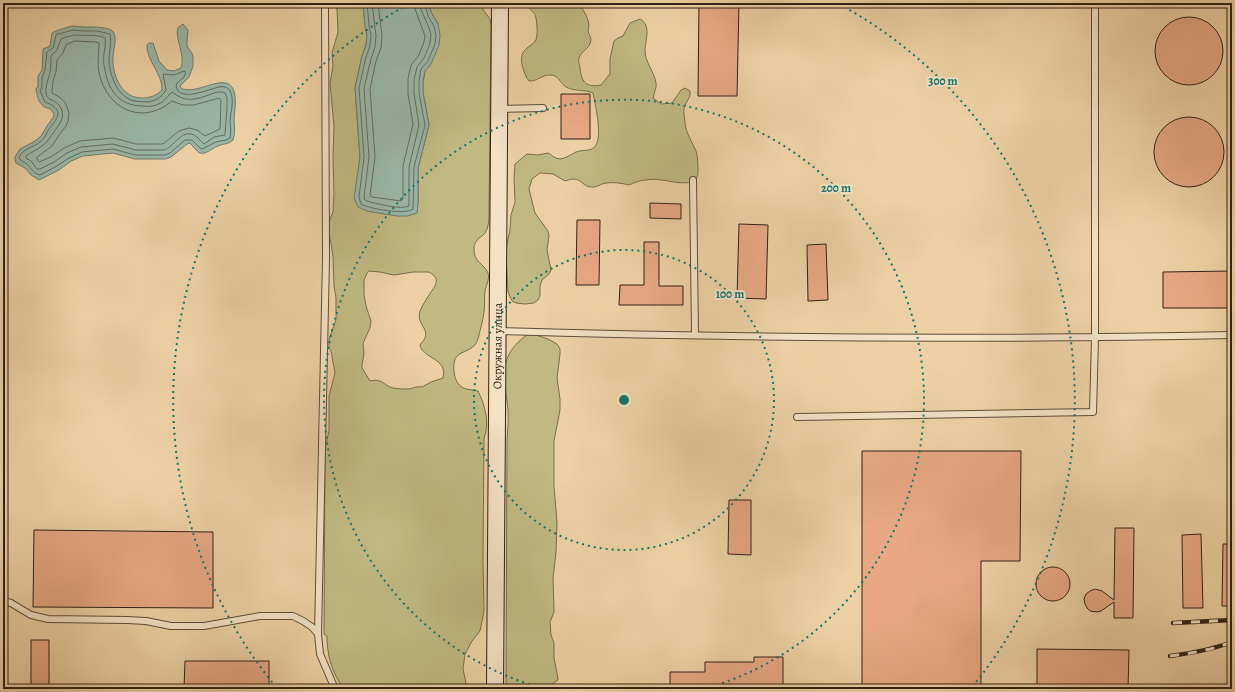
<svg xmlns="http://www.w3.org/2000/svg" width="1235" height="692" viewBox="0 0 1235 692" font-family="Alegreya,serif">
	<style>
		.green { fill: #c0b981; stroke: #786d4c; fill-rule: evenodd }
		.water { fill: #99b7a8; stroke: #6f7b6e }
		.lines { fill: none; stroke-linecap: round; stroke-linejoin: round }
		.shore { stroke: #646c60; stroke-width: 1 }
		.building { fill: #e7a883; stroke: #302117 }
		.lane-casing { stroke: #5f4d3a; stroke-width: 8 }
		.secondary-casing { stroke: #302117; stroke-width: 18 }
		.lane { stroke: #f3e1c4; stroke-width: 6 }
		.secondary { stroke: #f3e1c4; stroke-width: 16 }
		.rail-casing { stroke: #302117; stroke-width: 4.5 }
		.rail { stroke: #f3e1c4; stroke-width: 3; stroke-dasharray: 9; stroke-linecap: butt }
		.ring { fill: none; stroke: #0f766e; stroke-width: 2; stroke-dasharray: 2 4 }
		.labels { text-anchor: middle; stroke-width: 4; stroke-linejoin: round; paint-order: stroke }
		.street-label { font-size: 12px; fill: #302117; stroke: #f3e1c4 }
		.centre { fill: #0f766e; stroke: #f3e1c4; stroke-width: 2 }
		.ring-label { font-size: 12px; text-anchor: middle; font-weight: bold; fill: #0f766e; stroke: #f3e1c4; stroke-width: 4; stroke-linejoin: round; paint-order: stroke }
	</style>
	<rect width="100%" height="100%" fill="#edd1a4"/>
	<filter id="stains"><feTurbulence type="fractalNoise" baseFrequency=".005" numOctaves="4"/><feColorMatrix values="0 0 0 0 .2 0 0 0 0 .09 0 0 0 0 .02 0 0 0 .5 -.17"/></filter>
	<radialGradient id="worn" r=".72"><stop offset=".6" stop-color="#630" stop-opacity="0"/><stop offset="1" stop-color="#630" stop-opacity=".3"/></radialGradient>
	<path class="green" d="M334,3H363L365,26L367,35L366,45L362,56L355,88L360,157L356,188L367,211C385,213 399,219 417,213L418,202V168L429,125L423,92V82L425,71L431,64L438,24L432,14L428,3H478L490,19L491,24L489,212C489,219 489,227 485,233C481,238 475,239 474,247C473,263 484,263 488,273C490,279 486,285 485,291C484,298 485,305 484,312C483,321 480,330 478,339C474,354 455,349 454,363C453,373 455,386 466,389C470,390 474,390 478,391C485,405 490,424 484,438L483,560L484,611L480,631L472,641L465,654L464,661L463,669L466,683V689H344C332,673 327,656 327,636L324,634L325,450L329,430V396L335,373L331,351L329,348V339L336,320V298L334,286L333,256L329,232V222L333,212L334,193L333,157L334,126L330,83L333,66L332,53L338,32L337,9ZM369,271L380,272L394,275L413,272H429C442,279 435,286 429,295C426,300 422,306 420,311C416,324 429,328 425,338C424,340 421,343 420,345C423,359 448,358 443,378L431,382L422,387C417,386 414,388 409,389C405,389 398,389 393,388C383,385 382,378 370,381L362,368V365L364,354L363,343L370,328L371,321L366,306L364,294V280L367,273Z
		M525,3H578C583,9 588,17 589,25C589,27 588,29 588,31C589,35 591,37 591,40C590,49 581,51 579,58C578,61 579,63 580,67C581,81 585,88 601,85L610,74V59L614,41L618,38L623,36L630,23L640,19C652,26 645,40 645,51C645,62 654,71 656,83C657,87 654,93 653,98L661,104L672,103L681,90L685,88L690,91C691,98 686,101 684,108C683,112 685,118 685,123C686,133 692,142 696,151C698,157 698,167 698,173C697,189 672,181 661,180C657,179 651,179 646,180C640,180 634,183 629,185C621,183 614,182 607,183C601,183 597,188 591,187C584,187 581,179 574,179C571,179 568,180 565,181L553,174L540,173L532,179L529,189L535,213L548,231L549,236L547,250L551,270L549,274L542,280L540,286V296L538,300L534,303L525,304L516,303L512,301L508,292L506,254L507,244L510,230L511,215L515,202L514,178L515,164L527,154L538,155L548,153C551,154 553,157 556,158C562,161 570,155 576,152C581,150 587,151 592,149C605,143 595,104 593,93C585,89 575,92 566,87C560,83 558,74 549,75C542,75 536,82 529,81C524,75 518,58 524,51C527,47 533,45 536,40C538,34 537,24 536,18C535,11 528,9 525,3Z
		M528,334H533L548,339L557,344L560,349V354L557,378L560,399V410L554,441V486L557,523L556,552L553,578L554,612L550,622L551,635L554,643V658L557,673L558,680L552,684V689H506L507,445C507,433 509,422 508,410C505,377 496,357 528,334Z"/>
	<path class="water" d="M363,3H428L432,14L438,24L440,35L439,45L431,64L425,71L423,82V92L429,125L418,168V202L417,213L408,216H397L367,211L358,207L354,198L360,157L355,88L362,56L366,45L367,35L365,26Z
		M183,24L188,30L187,42V46L193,55V66L189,77L180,86L182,89C195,92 206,85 218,83C242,79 234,109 234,122C235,128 235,134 233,140C227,145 224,143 218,146C212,148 206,155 200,153C196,151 193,146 190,143L187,144L171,157L166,159H135L113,153L83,156L71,161L59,170L39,180L31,175L25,168L16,163L15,161V157L20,149L35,141L41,136L47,126L53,118L54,115C51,106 47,110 42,105C38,101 37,94 36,89L38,86V76L42,70L43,49L50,46L52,33C55,31 68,27 72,26C76,26 81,27 85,27C91,27 111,26 114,33C117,41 113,50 113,58C112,70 118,89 130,95C135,98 141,98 145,98C152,97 157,95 162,90C163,74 146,60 147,45L149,43H153L159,61L167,70L174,71L181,68C186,56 174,36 178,28C179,26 182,25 183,24Z"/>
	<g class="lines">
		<path class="shore" d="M367,3L369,25L371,35L370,46L366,57L359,88L364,157L359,197L361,204C370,209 405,215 413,209L414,167L425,125L419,93V81L421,69L428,61L435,44L436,35L434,26L428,16L425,3
			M372,3L376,36L375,47L371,59L364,88L369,157L364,197L365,200L370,202C380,204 400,210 409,206V167L419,125L414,93V80L417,67L424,58L427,51L430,43L431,35L429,28L420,7V3
			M378,3L382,36L381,48L376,61L370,89L375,157L370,195L372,197L401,201L403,199V166L413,124L408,94V79L411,65L419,55L424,42L425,36L415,9L414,3
			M74,30L83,31H97L110,34C112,43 109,51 109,59C109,73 116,93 129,99C134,102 140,101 145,102C154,102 161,98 166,90L163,74L174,75L184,71L186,72L184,77L177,83L176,86C179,103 209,89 219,87C223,86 228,87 230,91C235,100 230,113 230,123C231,128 231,132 230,138L226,140L216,142L202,149L200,148L192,140H185L170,153L165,155H135L113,149L82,152L69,158L57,166L40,175C33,173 32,169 27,164C24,162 21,161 19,158C22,148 33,148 40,142C45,138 46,134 49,129C54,122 64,113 53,106C51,104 47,103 45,102L40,91L42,87V78L45,70L47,52L53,48L56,35Z
			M75,35C85,36 96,34 105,38C106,43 105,48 104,53C103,61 104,68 106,75C111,95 123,106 143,106C149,107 155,106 161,103C165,100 168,96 172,92C184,101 191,101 206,96C212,94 218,90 225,93L227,98V108L225,135L214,137L204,144C200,141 198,137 194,135C181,129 174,147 164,150H136L113,144L81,147L67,153L54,162L40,169H37L31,161L26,158V156C31,152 37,150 42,146C48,142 50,137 54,132C60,123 67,116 59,105C55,100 46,100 46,93C45,86 49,78 50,72C51,67 51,61 51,56L57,50L61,39Z
			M75,41L96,42L99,43C99,56 96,66 101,80C112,112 145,124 172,101L183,105H194L219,98L221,100L220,129L205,136L197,130L189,128L179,131L163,144H136L113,138L80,141L64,148L51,157L39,162L37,159V157L52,146L59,135L66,126L68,121L69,113L66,104L61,98L52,93L53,81L56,72L57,60L63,53L66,45Z"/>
	</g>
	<path class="building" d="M699,3H739L737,96H698Z
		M1155 51a34 34 0 1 1 68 0a34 34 0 1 1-68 0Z
		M561,94H590V139H561Z
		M1154 152a35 35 0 1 1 70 0a35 35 0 1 1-70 0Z
		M650,203L681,204V219L650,218Z
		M577,220H600L599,285H576Z
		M739,224L768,225L766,299L737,298Z
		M644,242H659V286H683V305H619L620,285H644Z
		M826,244L828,300L808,301L807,245Z
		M1232,271V308H1163V272Z
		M862,451H1021L1020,561H981V689H862Z
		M729,500H751V555L728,554Z
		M1115,528H1134L1133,618H1114V602L1101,611L1097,612L1090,611L1087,608L1085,604L1084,599L1086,594L1090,591L1095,589L1102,591L1114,600Z
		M34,530L213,532V608L33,607Z
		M1201,534L1203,608H1183L1182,535Z
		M1223,544H1232V606H1222Z
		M1036 584a17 17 0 1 1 34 0a17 17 0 1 1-34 0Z
		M31,640H49V689H31Z
		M1037,649L1129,650L1128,689H1037Z
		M754,657H783V689H670V672H705V662H754Z
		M185,661H269V689H184Z"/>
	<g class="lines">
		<g class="lane-casing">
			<path id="lane" d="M325,3L326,258L318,634L320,654L335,689
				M501,109L543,108
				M693,180L695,335
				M498,331C742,338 987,340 1232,335
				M797,417L1093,412L1095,338V3
				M3,601L11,603L31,615L48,619L127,620L146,621L171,626H204L260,616H293L303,621L312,627L318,634"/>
		</g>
		<g class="secondary-casing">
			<g id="secondary">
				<path id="s1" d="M495,689L500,3"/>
			</g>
		</g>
		<use href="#lane" class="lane"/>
		<use href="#secondary" class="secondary"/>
		<g class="rail-casing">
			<path id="rail" d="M1173,623L1232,620
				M1170,656C1193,653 1211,650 1232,642"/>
		</g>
		<use href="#rail" class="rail"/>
	</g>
	<g class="ring">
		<circle cx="624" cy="400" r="150"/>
		<path d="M541 688A300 300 0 1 1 707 688"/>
		<path d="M276 687A451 451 0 0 1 409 4M839 4A451 451 0 0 1 972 687"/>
	</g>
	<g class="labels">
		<g class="street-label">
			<text dy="4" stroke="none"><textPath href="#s1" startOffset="343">Окружная улица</textPath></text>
		</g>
	</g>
	<circle cx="624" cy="400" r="6" class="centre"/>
	<g class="ring-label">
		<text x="943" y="85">300 m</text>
		<text x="836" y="192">200 m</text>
		<text x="730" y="298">100 m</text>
	</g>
	<rect width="1235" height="692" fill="none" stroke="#edd1a4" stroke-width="16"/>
	<rect x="4" y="4" width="1227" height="684" fill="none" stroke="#302117" stroke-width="2"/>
	<rect x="8" y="8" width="1219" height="676" fill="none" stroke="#302117"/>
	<rect width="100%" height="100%" filter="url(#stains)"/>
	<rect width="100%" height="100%" fill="url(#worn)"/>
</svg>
